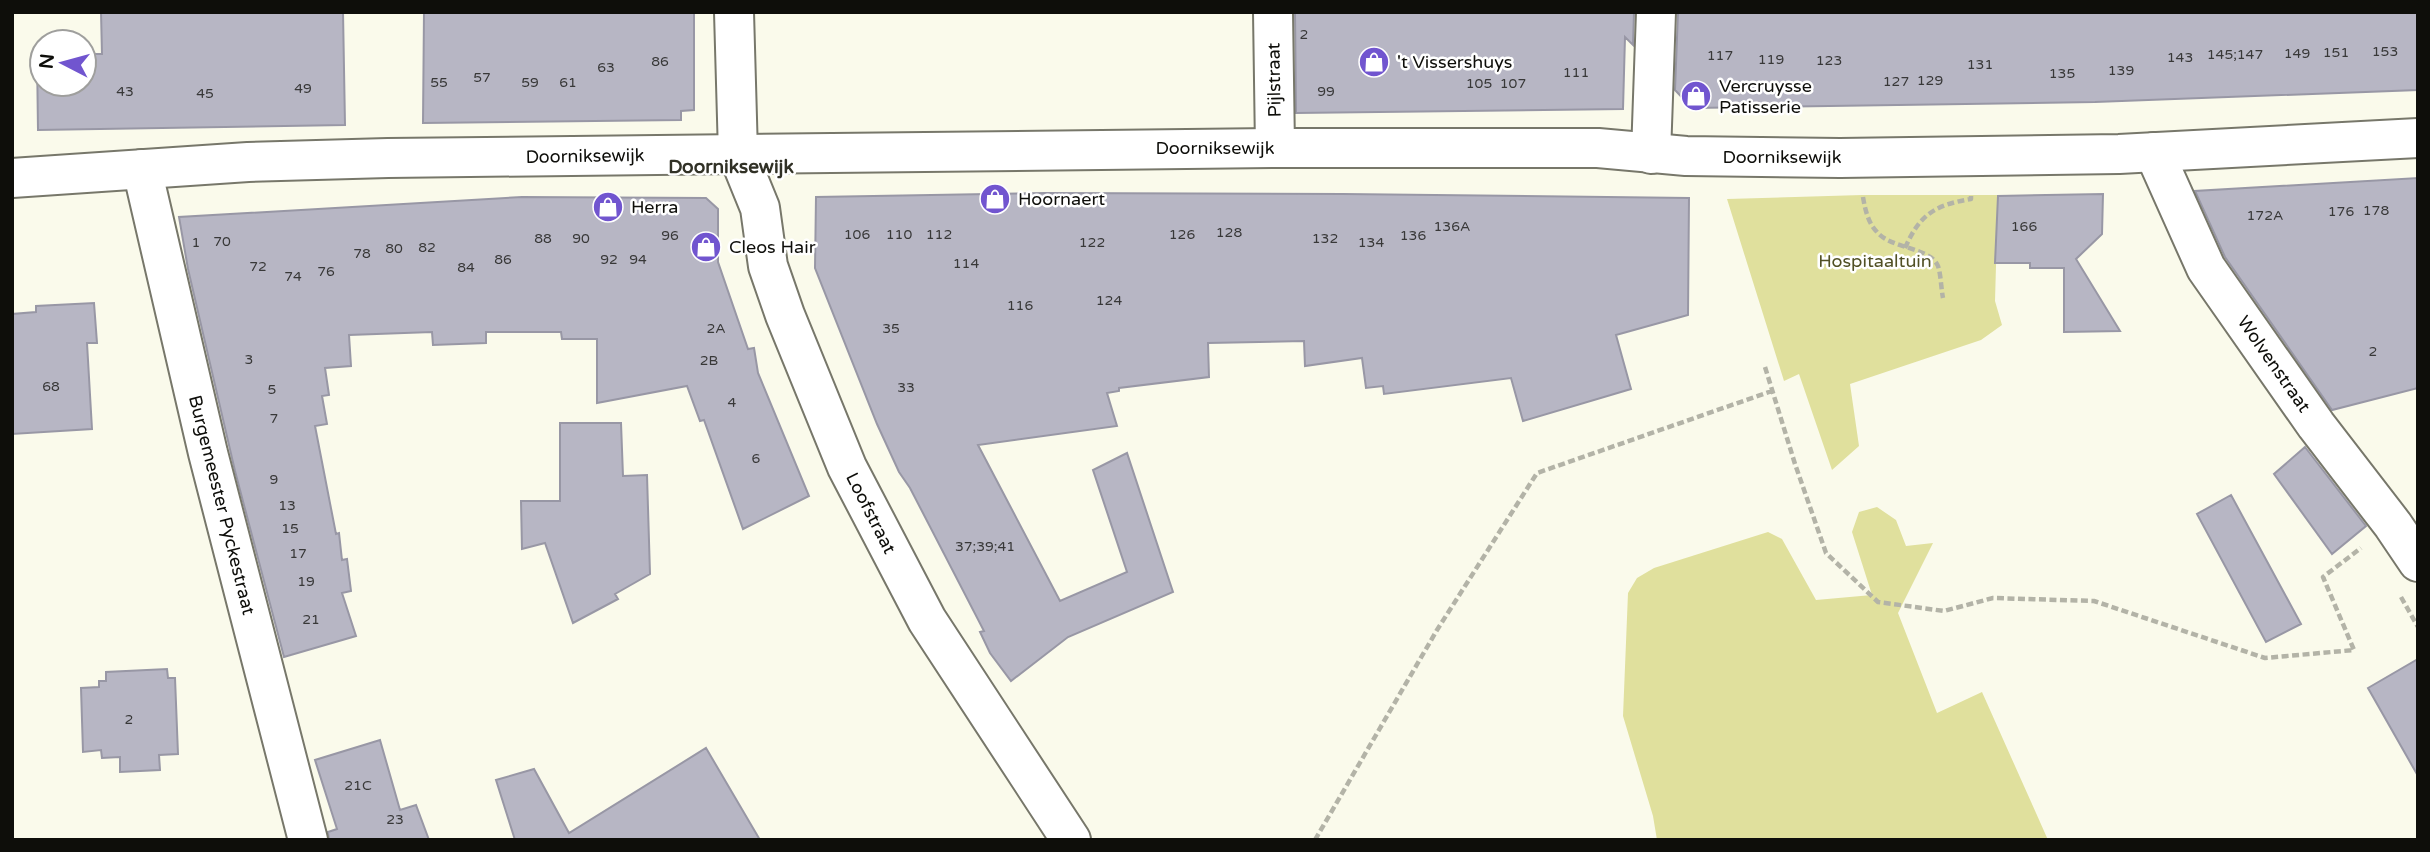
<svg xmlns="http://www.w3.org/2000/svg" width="2430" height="852" viewBox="0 0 2430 852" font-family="'Varela Round',sans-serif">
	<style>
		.green { fill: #e0e09d }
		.building { fill: #b7b6c4; stroke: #9897a5; stroke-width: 2 }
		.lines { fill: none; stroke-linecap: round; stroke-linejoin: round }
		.minor-casing { stroke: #77776a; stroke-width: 42 }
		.major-casing { stroke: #77776a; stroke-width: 42 }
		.path { stroke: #b3b3a7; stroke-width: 4.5; stroke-dasharray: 7 3.5; stroke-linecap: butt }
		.minor { stroke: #fff; stroke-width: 38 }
		.major { stroke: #fff; stroke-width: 38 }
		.labels { text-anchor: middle; stroke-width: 5; stroke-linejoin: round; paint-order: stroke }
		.number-label { font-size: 14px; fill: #383838 }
		.poi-label { font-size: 18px; fill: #0e0e0a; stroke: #fff; text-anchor: start }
		.street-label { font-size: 18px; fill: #0e0e0a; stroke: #fff }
		.park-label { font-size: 18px; fill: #515025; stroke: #fff }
		.neighbourhood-label { font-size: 19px; font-weight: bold; fill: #313126; stroke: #fff }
	</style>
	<rect width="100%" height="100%" fill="#fafaeb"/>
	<path class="green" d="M1862,195H1998L1995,301L2002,325L1981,340L1850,384L1859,446L1832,470L1799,374L1784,381L1727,199Z
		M1877,507L1896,520L1906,546L1933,543L1898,613L1937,713L1982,692L2048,840H1657L1653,816L1623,716L1628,593L1637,578L1654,568L1768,532L1782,539L1816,600L1872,595L1852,532L1859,512Z"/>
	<path class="building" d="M101,12H343L345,125L38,130L37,55H42V84H84V54H102Z
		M424,12H694V110L681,111V120L423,123Z
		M1295,12H1634L1633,45L1625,37L1623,109L1296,113Z
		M1678,12H2418V90L2095,102L1692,108L1675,90Z
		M2418,178V388L2332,410L2225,257L2195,191Z
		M1045,193L1343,194L1689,198L1688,315L1616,335L1631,389L1523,421L1511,378L1384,394L1383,386L1366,388L1362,358L1305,366L1304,341L1208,343L1209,377L1119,388V391L1107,393L1117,426L978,445L1060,601L1127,572L1093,470L1127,453L1173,592L1068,637L1011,681L990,653L980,632L984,631L910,488L899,472L877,424L815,268L816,197Z
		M2103,194L2102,234L2076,259L2120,331L2064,332V268H2030V263H1995L1998,196Z
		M522,197L706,198L718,209V262L748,349L754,348L758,373L809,496L743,529L704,420L700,421L687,386L597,403V339H562L561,332H486V343L433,345L432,332L349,335L351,366L325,368L329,395L322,396L327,424L315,426L336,534L339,533L342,560L347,559L351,591L342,593L356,636L284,657L235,471L188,269L179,217Z
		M94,303L97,343H87L92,429L12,434V314L36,312V306Z
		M560,423H621L623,476L647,475L650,574L615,594L618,599L573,623L545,543L522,549L521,501H560Z
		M2305,447L2366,526L2332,554L2274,474Z
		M2231,495L2301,624L2266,642L2197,514Z
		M2418,659V776L2368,688Z
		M167,669L168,678H175L178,754L159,755L160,770L120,772V757L102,758L101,750L83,752L81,688L99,687V681H106V672Z
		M380,740L400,810L416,805L429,840H329L328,832L337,829L315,760Z
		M706,748L760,840H515L496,780L534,769L569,833Z"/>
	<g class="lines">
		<g class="minor-casing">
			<path id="minor" d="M734,12L738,154L760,208L768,266L785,315L847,467L927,620L1071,840
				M1273,12L1275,148
				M2154,152L2206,268L2316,425L2393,525L2418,562
				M1651,154L1656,12
				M142,169L208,453L308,840"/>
		</g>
		<g class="major-casing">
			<path id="major" d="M12,178L248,162L388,158L1275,148H1598L1686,156L1840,158L2119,154L2418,138"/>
		</g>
		<path class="path" d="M1863,197C1865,209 1868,223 1877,232C1891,249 1930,247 1938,266C1941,275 1941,288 1943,298
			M1905,248C1920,214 1935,205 1971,199V196
			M1765,367L1795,464L1826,553L1878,602L1944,611L1993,598L2094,601L2265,658L2354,650L2323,577L2361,548
			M2401,597L2418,627
			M1315,840L1437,630L1537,473L1772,391"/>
		<use href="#minor" class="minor"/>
		<use href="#major" class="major"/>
	</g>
	<defs>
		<g id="shop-disc" transform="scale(1.575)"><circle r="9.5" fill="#7155cf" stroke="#fff"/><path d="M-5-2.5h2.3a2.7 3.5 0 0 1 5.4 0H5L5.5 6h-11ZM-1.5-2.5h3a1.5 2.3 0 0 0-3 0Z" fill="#fff"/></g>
	</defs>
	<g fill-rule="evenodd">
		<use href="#shop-disc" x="1374" y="62"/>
		<use href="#shop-disc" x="1696" y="96"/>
		<use href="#shop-disc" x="995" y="199"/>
		<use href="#shop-disc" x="608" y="207"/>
		<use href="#shop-disc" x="706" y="247"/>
	</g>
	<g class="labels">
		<g class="number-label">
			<text x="1304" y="39">2</text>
			<text x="2385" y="56">153</text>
			<text x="2336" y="57">151</text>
			<text x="2297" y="58">149</text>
			<text x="2235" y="59">145;147</text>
			<text x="1720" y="60">117</text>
			<text x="2180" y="62">143</text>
			<text x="1771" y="64">119</text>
			<text x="1829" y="65">123</text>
			<text x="660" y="66">86</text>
			<text x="1980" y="69">131</text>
			<text x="606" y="72">63</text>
			<text x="2121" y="75">139</text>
			<text x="1576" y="77">111</text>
			<text x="2062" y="78">135</text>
			<text x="482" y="82">57</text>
			<text x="1930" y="85">129</text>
			<text x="1896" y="86">127</text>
			<text x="439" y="87">55</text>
			<text x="530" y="87">59</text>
			<text x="568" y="87">61</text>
			<text x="1479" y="88">105</text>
			<text x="1513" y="88">107</text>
			<text x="303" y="93">49</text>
			<text x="125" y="96">43</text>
			<text x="1326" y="96">99</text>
			<text x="205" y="98">45</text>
			<text x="2376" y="215">178</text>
			<text x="2341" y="216">176</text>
			<text x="2265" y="220">172A</text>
			<text x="1452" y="231">136A</text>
			<text x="2024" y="231">166</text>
			<text x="1229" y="237">128</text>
			<text x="857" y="239">106</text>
			<text x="899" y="239">110</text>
			<text x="939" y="239">112</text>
			<text x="1182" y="239">126</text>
			<text x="670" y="240">96</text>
			<text x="1413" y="240">136</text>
			<text x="543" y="243">88</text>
			<text x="581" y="243">90</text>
			<text x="1325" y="243">132</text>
			<text x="222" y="246">70</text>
			<text x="196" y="247">1</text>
			<text x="1092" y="247">122</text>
			<text x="1371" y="247">134</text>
			<text x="427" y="252">82</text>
			<text x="394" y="253">80</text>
			<text x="362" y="258">78</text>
			<text x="503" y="264">86</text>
			<text x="609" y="264">92</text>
			<text x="638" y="264">94</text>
			<text x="966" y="268">114</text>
			<text x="258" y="271">72</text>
			<text x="466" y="272">84</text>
			<text x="326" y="276">76</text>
			<text x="293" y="281">74</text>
			<text x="1109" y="305">124</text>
			<text x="1020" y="310">116</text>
			<text x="716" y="333">2A</text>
			<text x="891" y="333">35</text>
			<text x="2373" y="356">2</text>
			<text x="249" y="364">3</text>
			<text x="709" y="365">2B</text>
			<text x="51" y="391">68</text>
			<text x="906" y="392">33</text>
			<text x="272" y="394">5</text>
			<text x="732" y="407">4</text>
			<text x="274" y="423">7</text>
			<text x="756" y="463">6</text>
			<text x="274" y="484">9</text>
			<text x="287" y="510">13</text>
			<text x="290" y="533">15</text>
			<text x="985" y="551">37;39;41</text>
			<text x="298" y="558">17</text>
			<text x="306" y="586">19</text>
			<text x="311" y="624">21</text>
			<text x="129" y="724">2</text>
			<text x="358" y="790">21C</text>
			<text x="395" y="824">23</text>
		</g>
		<g class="poi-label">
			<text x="1397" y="68">'t Vissershuys</text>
			<text x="1719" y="92">Vercruysse<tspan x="1719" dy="21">Patisserie</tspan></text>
			<text x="1018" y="205">Hoornaert</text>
			<text x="631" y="213">Herra</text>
			<text x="729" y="253">Cleos Hair</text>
		</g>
		<g class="street-label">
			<text transform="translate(1274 80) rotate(-91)" y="6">Pijlstraat</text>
			<text x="1215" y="154">Doorniksewijk</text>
			<text transform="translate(585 156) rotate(-1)" y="6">Doorniksewijk</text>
			<text x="1782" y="163">Doorniksewijk</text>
			<text transform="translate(2274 364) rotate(55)" y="6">Wolvenstraat</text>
			<text transform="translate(222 505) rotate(76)" y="6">Burgemeester Pyckestraat</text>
			<text transform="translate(871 513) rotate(63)" y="6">Loofstraat</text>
		</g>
		<g class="park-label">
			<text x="1875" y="267">Hospitaaltuin</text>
		</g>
		<g class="neighbourhood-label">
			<text x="731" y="173">Doorniksewijk</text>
		</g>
	</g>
	<rect width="2430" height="852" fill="none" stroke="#0e0e0a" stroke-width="28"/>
	<g transform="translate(63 63) rotate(276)"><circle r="33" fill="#ffffff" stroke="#9f9f9d" stroke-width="2"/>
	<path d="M0-5L12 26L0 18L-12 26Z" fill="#7155cf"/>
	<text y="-10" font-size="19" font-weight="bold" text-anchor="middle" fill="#0e0e0a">N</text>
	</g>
</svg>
